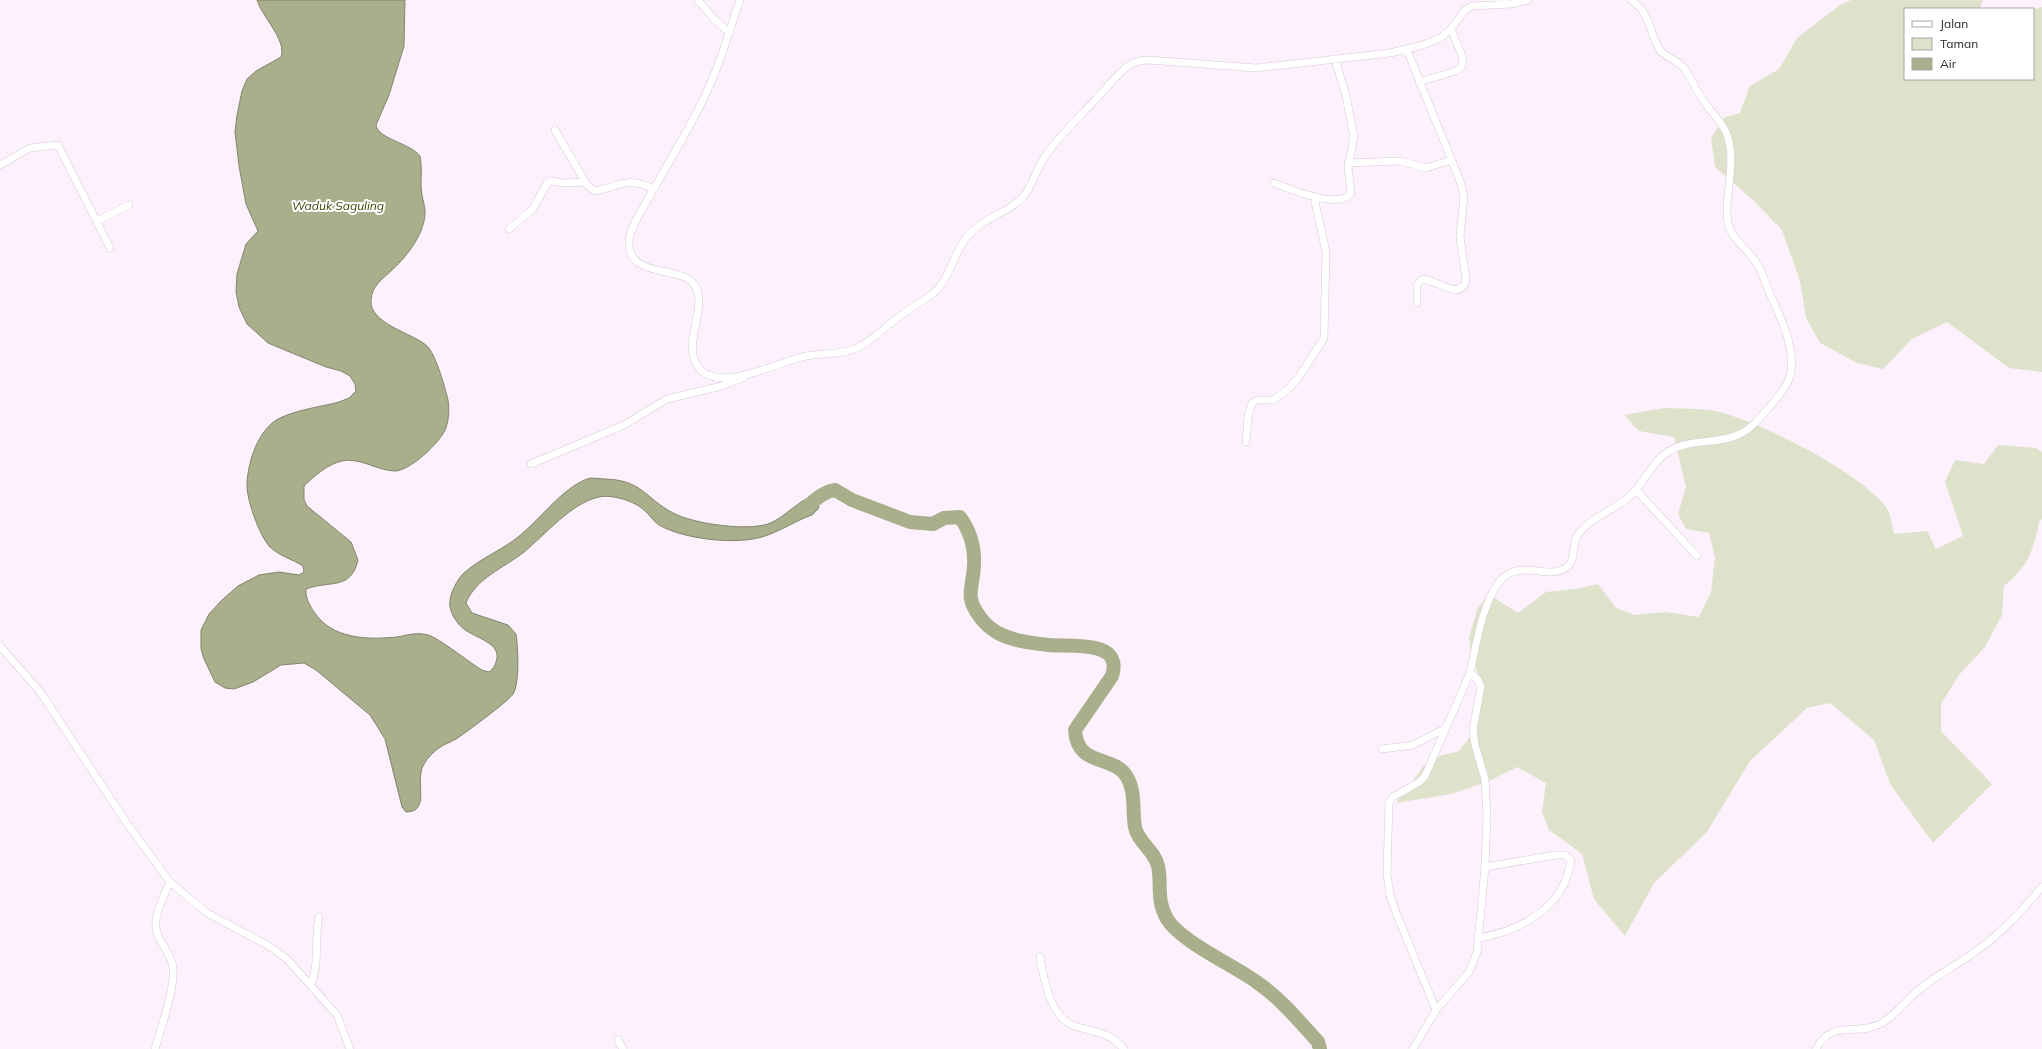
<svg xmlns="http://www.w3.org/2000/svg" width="2042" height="1049" viewBox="0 0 2042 1049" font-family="Mulish,sans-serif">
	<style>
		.green { fill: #dfe2ca }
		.water { fill: #a9ae8b; stroke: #83856e }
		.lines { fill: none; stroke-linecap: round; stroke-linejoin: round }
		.river { stroke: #a9ae8b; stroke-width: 14 }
		.street-casing { stroke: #d7c8d7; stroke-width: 8 }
		.street { stroke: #fff; stroke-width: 7 }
		.labels { text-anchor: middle; stroke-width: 4; stroke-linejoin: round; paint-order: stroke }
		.water-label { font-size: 12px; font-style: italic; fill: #3d4003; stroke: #fff }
	</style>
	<rect width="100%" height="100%" fill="#fdf1fd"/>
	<path class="green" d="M1851,0H1983L1980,9H1905V79H2033V13L2034,9L2042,7V372L2009,368L1947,322L1912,339L1883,369L1857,363L1820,343L1806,318L1800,281L1782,230L1753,200L1715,167L1711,138L1725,117L1740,113L1750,86L1779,69L1797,38L1840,5Z
		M1664,408C1681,409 1700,408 1716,411C1761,422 1858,471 1886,507C1891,514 1892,526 1894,534L1927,531L1936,549L1963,536L1945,482L1955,460L1984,464L1998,445L2036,448L2042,452V520L2040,519C2033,550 2030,564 2004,586L2002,615L1985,647L1959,675L1941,704V731L1992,784L1933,843L1890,784L1874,740L1830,703L1807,708L1750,761L1707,832L1654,883L1625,936L1594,899L1582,854L1549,830L1542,812L1546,783L1517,767L1487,782L1451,794L1396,803L1429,759L1459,751L1476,729L1482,683L1471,657L1469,638L1477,610L1488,594L1518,613L1546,592L1576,589L1598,584L1616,608L1635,615L1666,612L1699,617L1711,592L1715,558L1709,533L1686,529L1678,514L1686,487L1674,437L1639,431L1624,415Z"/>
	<path class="water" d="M257,0H405L404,46L389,95L376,125C378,139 410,143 420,156C422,166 421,175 421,186C421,194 424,202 425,210C426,232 408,255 393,269C383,279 372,285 371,300C369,324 413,333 427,346C435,353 444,384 447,396C450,406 449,418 446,428C441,442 409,472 394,471C376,470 359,457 342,461C328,464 314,476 304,486V500L307,506L351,542L358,560C351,591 329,580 306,589C305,597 310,606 314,612C332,639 367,640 397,637C408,635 417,632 428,635C439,638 470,663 482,670L489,672C493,669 495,666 496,662C503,643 475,638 464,629C458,625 451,614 450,607C448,596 457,579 465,572C481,558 502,550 518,537C540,520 561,489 587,479C592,477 599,479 605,479C642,480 645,498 673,513C694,524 746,531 768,524C782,519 794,505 808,498L814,499L819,506L818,509L812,515C795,521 779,532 762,537C735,545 683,539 659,525C653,521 649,514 644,510C635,501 611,494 599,497C571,503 546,534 524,552C504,568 476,578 466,603L472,613L508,625L516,634C518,647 520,683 513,694C510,700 464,734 456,739C447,744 441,745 433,753C428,757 421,767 421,773C418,788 428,812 406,812L402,807L385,739L377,726L370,715L316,670L304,663L281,665L253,682L234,689L225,688L215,682L204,659L201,649V630L209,614L222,600L238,586L259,575L279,572L299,575L304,572L303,566C292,559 279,556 269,546C259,534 246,499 247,483C248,462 258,430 278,419C295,410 320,407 339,402L349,398L356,391L355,384L350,376L341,371L326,367L268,343L247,324L239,307L236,292L237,274L246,244L258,231L246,204L239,166L235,132L237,115L242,91L247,79L256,71L281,57C287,40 262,17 257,0Z"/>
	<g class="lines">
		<path class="river" d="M801,511C813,503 821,492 835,490L852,500L910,522L933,524L944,518L960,517C970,531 975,548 974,565C973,589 964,596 980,617C985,624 991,629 998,633C1013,641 1032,643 1049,645C1069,647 1124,639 1112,676L1075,730C1077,768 1114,754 1127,777C1136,792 1132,810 1135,827C1137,841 1155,851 1158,866C1162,885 1156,900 1167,919C1180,941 1235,966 1258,983C1281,999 1299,1021 1318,1042L1320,1049"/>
		<g class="street-casing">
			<path id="street" d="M698,0L714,19L730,33
				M740,0C729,30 722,60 708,89C691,127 668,163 648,199C642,211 630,227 629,241C627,279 679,265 694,284C710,305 680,345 699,368C720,394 780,361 806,356C822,353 842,355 857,348C870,342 880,332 891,323C905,312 919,303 934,293C950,278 953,255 966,238C984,216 1005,215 1022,198C1033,187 1035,171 1044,158C1058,136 1079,118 1096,99C1107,88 1116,75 1128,66C1134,62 1141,60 1148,60L1256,68L1390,53L1423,45L1440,38L1451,29L1465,10L1472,6L1511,4L1528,0
				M1407,50L1460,181L1464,196L1460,237L1466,279C1462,304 1433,276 1421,280L1417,285V303
				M1419,82L1456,71L1462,66L1463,58L1451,29
				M555,130L587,185
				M1348,163L1400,161L1426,168L1451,160
				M0,165L30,148L58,145L110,248
				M1274,183C1289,189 1340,210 1351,193L1348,168L1354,137L1346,96L1335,59
				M97,221L129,205
				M509,229L533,209L547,183L551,181L563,183L583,182L595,191C623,186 624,176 654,189
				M1246,442L1248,417L1252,403L1257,400H1273L1286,391L1299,377L1324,338L1326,252L1314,197
				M531,464L624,425L667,399L718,387L743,378
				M1636,490L1697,556
				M0,646L41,693L128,825L170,882L207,913L269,946L287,959L337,1015L350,1049
				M1382,749L1413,745L1446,728
				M1479,938C1522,930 1565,907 1571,860L1565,855H1556L1485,867
				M1040,957C1043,977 1050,1016 1072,1025C1093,1033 1108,1030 1124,1049
				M311,984C320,963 314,939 319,917
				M1436,1010L1395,910L1390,895L1387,874L1389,802L1393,797L1419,782L1425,776L1470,673
				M618,1040L623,1049
				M155,1049C161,1028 175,989 173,968C172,957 165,949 160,940C149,921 162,901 170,882
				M1413,1049L1436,1010L1469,972L1477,952L1485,867L1487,817L1485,779L1475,745L1473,730L1481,686L1478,680L1470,673C1476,646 1482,604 1499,582C1519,558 1545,579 1564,569C1578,562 1570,544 1579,533C1594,515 1618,509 1634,492C1646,479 1653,461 1669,451C1691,438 1718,445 1740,434C1753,428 1763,414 1773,403C1780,394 1789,384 1791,372C1794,343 1781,319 1770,294C1765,283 1762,270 1755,261C1743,243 1726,237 1727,211C1727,185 1737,155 1725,130C1718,117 1708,109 1701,97C1694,87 1690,74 1682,66C1675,59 1666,58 1660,50C1649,33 1650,11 1631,0
				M1816,1049C1831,1019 1857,1036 1880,1024C1896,1016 1907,998 1921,988C1937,975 1955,966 1972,954C1999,936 2021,912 2042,887"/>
		</g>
		<use href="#street" class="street"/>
	</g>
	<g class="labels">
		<g class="water-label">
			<text x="338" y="210">Waduk Saguling</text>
		</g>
	</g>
	<rect x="1904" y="8" width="130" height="72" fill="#ffffff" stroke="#aaa7aa"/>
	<rect x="1912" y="21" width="20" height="6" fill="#ffffff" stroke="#aaa7aa"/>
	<text x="1940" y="28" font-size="12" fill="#2a242a">Jalan</text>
	<rect x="1912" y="38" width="20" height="12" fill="#dfe2ca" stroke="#aaa7aa"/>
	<text x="1940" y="48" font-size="12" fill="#2a242a">Taman</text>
	<rect x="1912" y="58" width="20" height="12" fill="#a9ae8b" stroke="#aaa7aa"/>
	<text x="1940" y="68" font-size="12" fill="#2a242a">Air</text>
</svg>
